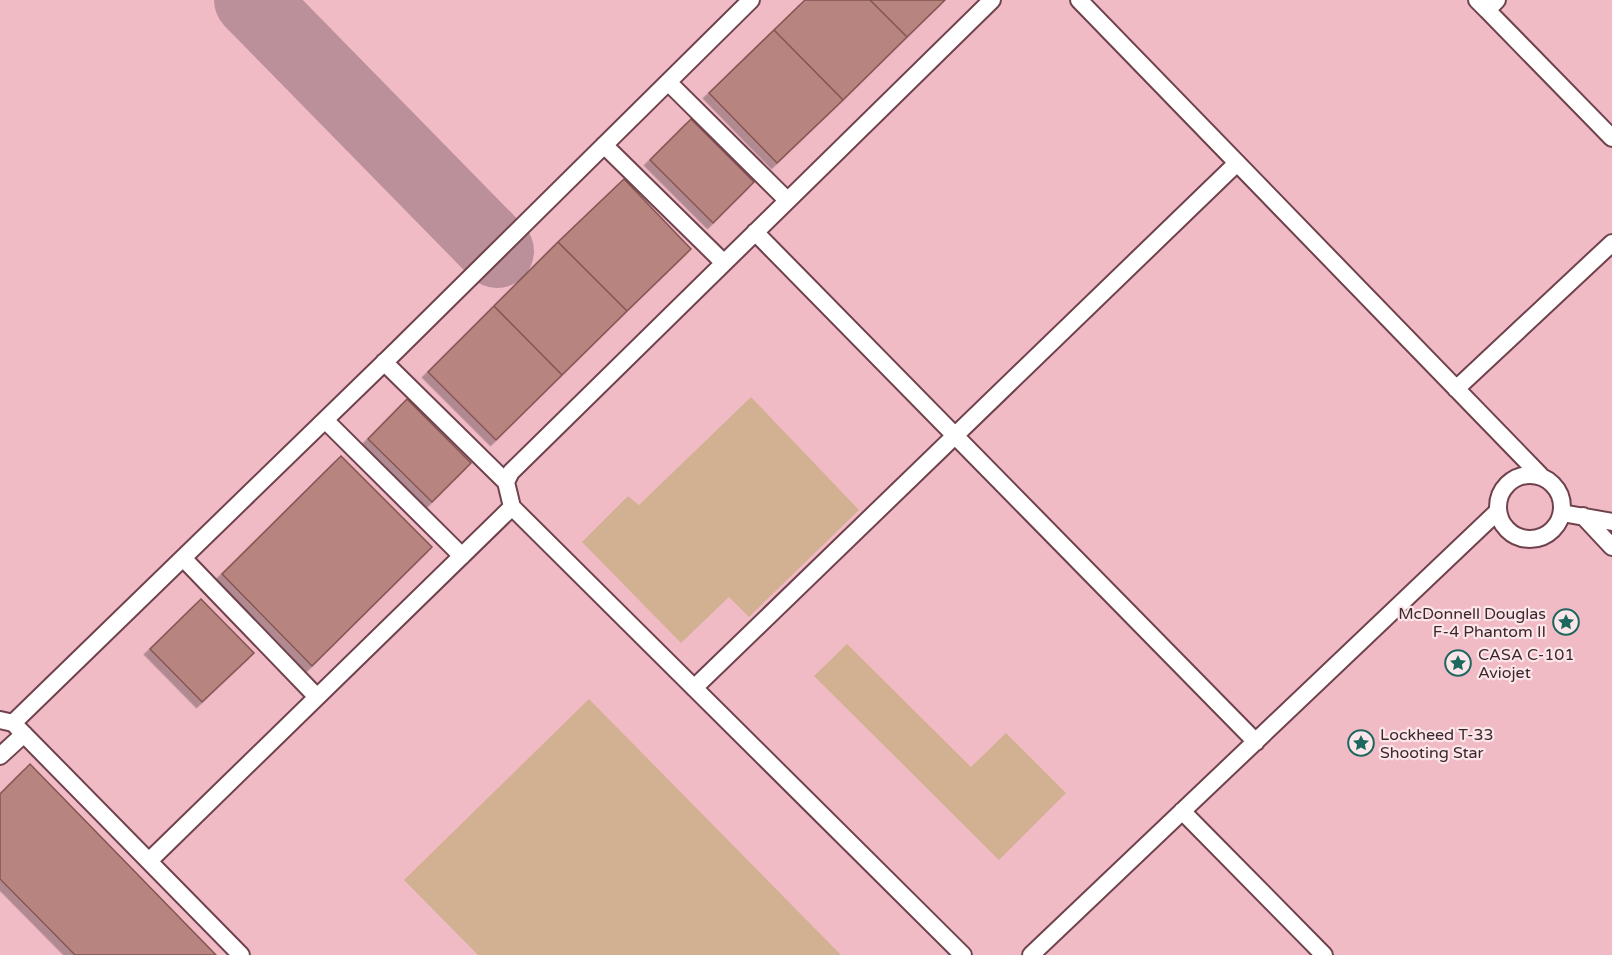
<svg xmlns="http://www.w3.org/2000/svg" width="1612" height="955" viewBox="0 0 1612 955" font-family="'Varela Round',sans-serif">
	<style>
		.pitch { fill: #d2b092 }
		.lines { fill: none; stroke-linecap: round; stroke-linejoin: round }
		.taxiway { stroke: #bc909a; stroke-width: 74 }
		.building { fill: #b78480; stroke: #845551; stroke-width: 1.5; filter: url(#shadow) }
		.lane-casing { stroke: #6f424d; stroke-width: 20 }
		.lane { stroke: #fff; stroke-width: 16 }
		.labels { text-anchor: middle; stroke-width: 4.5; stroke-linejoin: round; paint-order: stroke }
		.poi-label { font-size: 16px; fill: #3c272c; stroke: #fce6ea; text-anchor: start }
	</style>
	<defs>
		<filter id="shadow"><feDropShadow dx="-5.5" dy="5.5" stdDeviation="0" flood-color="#0004"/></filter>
	</defs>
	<rect width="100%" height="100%" fill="#f1bbc6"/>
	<path class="pitch" d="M751,397L859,510L749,617L729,597L681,643L582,542L628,496L639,505Z
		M847,644L971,767L1006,733L1066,793L999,860L814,676Z
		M589,699L841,955H478L404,880Z"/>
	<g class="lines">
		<path class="taxiway" d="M251,0L497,251"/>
	</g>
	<path class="building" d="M805,0H870L907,37L843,100L774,30Z
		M870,0H945L907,37Z
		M774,30L843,100L777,163L709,93Z
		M691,119L754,182L713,223L650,160Z
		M624,179L691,249L627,311L558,242Z
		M558,242L627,311L562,375L494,306Z
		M494,306L562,375L496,440L428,372Z
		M407,399L471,463L432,502L368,439Z
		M341,456L432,547L312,666L222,574Z
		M201,599L254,653L202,702L150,649Z
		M30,764L216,955H75L0,879V794Z"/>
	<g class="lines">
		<g class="lane-casing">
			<path id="lane" d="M1079,0L1540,475
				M1477,0L1487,10L1497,0
				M1487,10L1612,138
				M668,82L787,200
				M604,145L724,263
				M755,232L1256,742
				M384,362L506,482
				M1456,389L1612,243
				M325,420L462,556
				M1498 507a32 32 0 1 1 64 0a32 32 0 1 1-64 0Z
				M1562,513L1612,522
				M1583,516L1612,547
				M183,558L317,697
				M694,688L1237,163
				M0,720L13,723L241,955
				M13,723L397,350L751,0
				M0,756L24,734
				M1182,811L1324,955
				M149,861L512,507
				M963,955L512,507L506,482L511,472L992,0
				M1031,955L1498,511"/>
		</g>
		<use href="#lane" class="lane"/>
	</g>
	<defs>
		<g id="sight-ring" transform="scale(1.35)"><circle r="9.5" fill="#fce6ea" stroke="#1e675f" stroke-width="1.5"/><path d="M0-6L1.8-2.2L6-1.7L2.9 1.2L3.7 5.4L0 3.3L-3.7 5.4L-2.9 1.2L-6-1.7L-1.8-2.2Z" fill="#1e675f"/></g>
	</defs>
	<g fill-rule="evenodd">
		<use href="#sight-ring" x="1566" y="622"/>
		<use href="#sight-ring" x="1458" y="663"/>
		<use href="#sight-ring" x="1361" y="743"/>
	</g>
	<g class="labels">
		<g class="poi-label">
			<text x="1546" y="619" text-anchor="end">McDonnell Douglas<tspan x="1546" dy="18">F-4 Phantom II</tspan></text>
			<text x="1478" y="660">CASA C-101<tspan x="1478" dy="18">Aviojet</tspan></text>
			<text x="1380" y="740">Lockheed T-33<tspan x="1380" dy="18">Shooting Star</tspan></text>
		</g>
	</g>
</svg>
